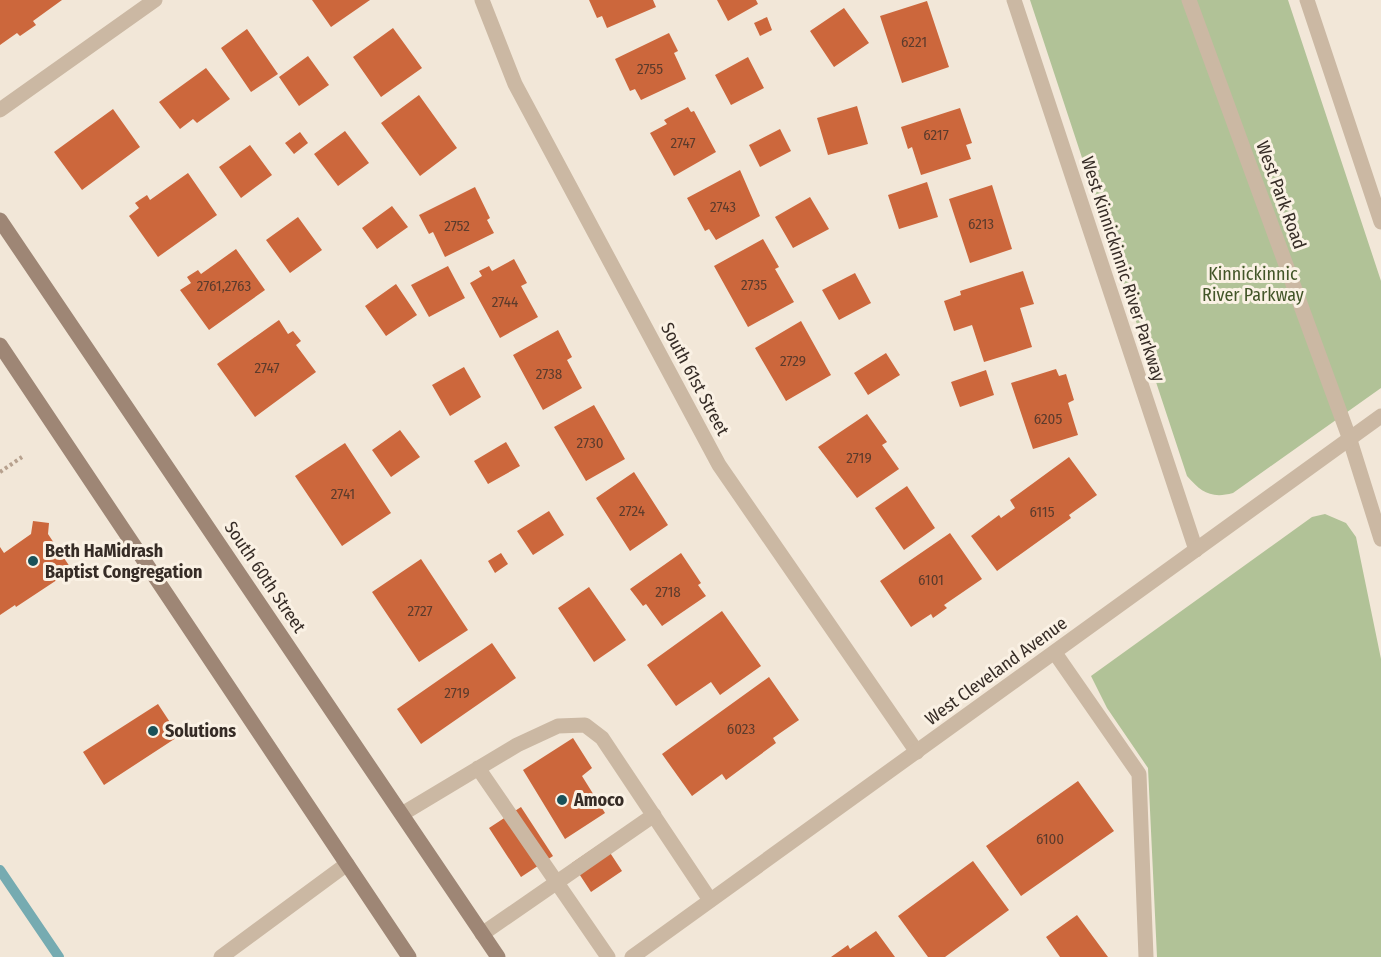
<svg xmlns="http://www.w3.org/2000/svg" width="1381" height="957" viewBox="0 0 1381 957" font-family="'Fira Sans Condensed',sans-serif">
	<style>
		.green { fill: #b1c297 }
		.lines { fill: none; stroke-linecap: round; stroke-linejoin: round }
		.stream { stroke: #76abb1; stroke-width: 10 }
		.building { fill: #cc673c }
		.path { stroke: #b7a18e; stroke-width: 4; stroke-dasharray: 3 3; stroke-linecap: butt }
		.service { stroke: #cbb8a3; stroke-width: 15 }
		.minor { stroke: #cbb8a3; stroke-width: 15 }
		.tertiary { stroke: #cbb8a3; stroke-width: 15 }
		.secondary { stroke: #9e8675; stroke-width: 15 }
		.poi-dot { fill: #195159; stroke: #faf1e4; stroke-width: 2 }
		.labels { text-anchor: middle; stroke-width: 6; stroke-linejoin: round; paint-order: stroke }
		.number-label { font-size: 15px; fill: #5c3b2c }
		.street-label { font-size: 18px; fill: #362c26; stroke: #faf1e4 }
		.park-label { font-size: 18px; fill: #425528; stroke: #faf1e4 }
		.poi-label { font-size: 18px; font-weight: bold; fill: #362c26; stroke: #faf1e4; text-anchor: start }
	</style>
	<rect width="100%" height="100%" fill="#f2e7d8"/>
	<path class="green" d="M1030,0H1288L1381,281V388L1233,493C1211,499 1201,492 1187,476Z
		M1325,514L1346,523L1356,537L1381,659V957H1157L1148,768L1107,708L1091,676L1312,517Z"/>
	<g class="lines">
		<path class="stream" d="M0,870L59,957"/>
	</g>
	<path class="building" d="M0,0H62L33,21L36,25L20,36L17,33L0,45Z
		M312,0H370L331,27Z
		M589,0H653L656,7L607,28L602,16L597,18Z
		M717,0H756L758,4L728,21Z
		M927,1L949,67L902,83L880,16Z
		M844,8L869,43L834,67L810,31Z
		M767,17L772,30L760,36L754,23Z
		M393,28L422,68L381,97L353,57Z
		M247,29L278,74L251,92L221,48Z
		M669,33L678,51L674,53L686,79L641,100L635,89L630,91L615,59Z
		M308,56L329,85L299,106L279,77Z
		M748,57L764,88L731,105L715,75Z
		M206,68L230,99L197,123L193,119L180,129L159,102Z
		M419,95L457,148L420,176L381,123Z
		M857,106L868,144L828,155L817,118Z
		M688,107L691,112L694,111L716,152L674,176L650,133L667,124L664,120Z
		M960,108L972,143L966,145L971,159L921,175L912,147L908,149L901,127Z
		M113,109L140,147L82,190L54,152Z
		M780,129L791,151L760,167L749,145Z
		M345,131L369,163L338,186L314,154Z
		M300,132L308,143L294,154L285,143Z
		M250,145L272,175L241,198L219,167Z
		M740,170L760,216L716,240L709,229L705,231L687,198Z
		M188,173L217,215L158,257L129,216L139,208L135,203L147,195L150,200Z
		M927,182L938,217L899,229L888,195Z
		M992,185L1012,249L970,263L949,199Z
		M475,187L490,218L487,220L494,233L445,257L433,232L429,234L419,215Z
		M810,197L829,229L793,248L775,217Z
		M392,206L408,227L377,249L362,228Z
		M298,217L322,250L290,273L266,240Z
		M763,239L779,267L775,269L794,302L748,327L714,266Z
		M236,249L265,290L209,330L180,290L191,283L187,277L198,270L201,274Z
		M514,259L527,283L521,286L538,317L500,338L470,283L482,276L479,271L489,266L492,271Z
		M448,266L465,298L429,317L411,285Z
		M1023,271L1034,304L1020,308L1032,347L984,362L972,325L954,331L944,301L961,295L960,291Z
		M855,273L871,303L839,320L822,290Z
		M396,284L417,315L386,336L365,306Z
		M279,320L288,334L293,331L301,341L296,345L316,372L255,417L217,364Z
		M801,321L831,375L786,401L755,348Z
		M558,330L572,357L567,360L582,388L543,410L513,355Z
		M886,353L900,375L868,395L854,373Z
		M464,367L481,397L450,416L432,385Z
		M1056,369L1059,376L1066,374L1074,400L1068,403L1078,435L1033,449L1011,383Z
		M986,370L994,395L960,407L951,382Z
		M594,405L625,459L586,481L554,427Z
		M867,414L887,442L882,445L899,469L857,498L818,447Z
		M400,430L420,457L391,477L372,450Z
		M506,442L520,466L488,484L474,461Z
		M345,443L391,513L342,546L295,476Z
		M1069,457L1097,495L1069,515L1071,518L997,571L971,536L999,515L1001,518L1015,508L1010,500Z
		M634,472L668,525L630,551L596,498Z
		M907,486L935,528L904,550L875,508Z
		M549,511L564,535L533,555L517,531Z
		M33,521L49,523L48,534L72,570L16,607L15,605L0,615V547L4,553L31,534Z
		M950,533L982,579L944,605L947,608L933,618L931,614L911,627L880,581Z
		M501,553L508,564L495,573L488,561Z
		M681,553L701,583L698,585L706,596L662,626L646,604L643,606L630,589Z
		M421,559L468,630L419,662L372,592Z
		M589,587L626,640L594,662L558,608Z
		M722,611L761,666L720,695L711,682L676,706L647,665Z
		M492,643L516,678L421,744L397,709Z
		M769,677L799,720L773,738L776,743L726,780L722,774L692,796L662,754Z
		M158,704L179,736L104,785L83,752Z
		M573,738L592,768L582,776L605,813L565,839L523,770Z
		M1078,781L1114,831L1021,896L986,846Z
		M521,807L553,856L521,877L489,828Z
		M603,842L622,871L591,892L572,863Z
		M973,861L1009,910L945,957H928L898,916Z
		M1077,915L1108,957H1060L1046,937Z
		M876,931L895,957H831L848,945L850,949Z"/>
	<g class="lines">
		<path class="path" d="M0,472L22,457"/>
		<path class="service" d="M1055,653L1139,774L1146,957
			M478,768L608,957
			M402,814L517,745L558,726L585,725L602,738L710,900
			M482,934L654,815
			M221,957L347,864"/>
		<path class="minor" d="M482,0L515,84L719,465L917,752
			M1014,0L1196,550
			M1189,0L1349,437L1381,539
			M1307,0L1381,222
			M0,110L155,0"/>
		<path class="tertiary" d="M632,957L1381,416"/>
		<path class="secondary" d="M0,220L498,957
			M0,345L409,957"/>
	</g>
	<g class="poi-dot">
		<circle cx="33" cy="561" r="6"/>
		<circle cx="153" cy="731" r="6"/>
		<circle cx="562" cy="800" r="6"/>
	</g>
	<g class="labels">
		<g class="number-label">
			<text x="914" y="47">6221</text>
			<text x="650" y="74">2755</text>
			<text x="936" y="140">6217</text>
			<text x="683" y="148">2747</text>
			<text x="723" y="212">2743</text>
			<text x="981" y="229">6213</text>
			<text x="457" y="231">2752</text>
			<text x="754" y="290">2735</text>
			<text x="224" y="291">2761,2763</text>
			<text x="505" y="307">2744</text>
			<text x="793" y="366">2729</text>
			<text x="267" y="373">2747</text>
			<text x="549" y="379">2738</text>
			<text x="1048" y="424">6205</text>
			<text x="590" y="448">2730</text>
			<text x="859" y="463">2719</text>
			<text x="343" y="499">2741</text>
			<text x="632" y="516">2724</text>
			<text x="1042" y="517">6115</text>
			<text x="931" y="585">6101</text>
			<text x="668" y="597">2718</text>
			<text x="420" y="616">2727</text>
			<text x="457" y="698">2719</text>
			<text x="741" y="734">6023</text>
			<text x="1050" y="844">6100</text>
		</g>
		<g class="street-label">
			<text transform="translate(1281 195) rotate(70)" y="6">West Park Road</text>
			<text transform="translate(1123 269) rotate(72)" y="6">West Kinnickinnic River Parkway</text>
			<text transform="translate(695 379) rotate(62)" y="6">South 61st Street</text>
			<text transform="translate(265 577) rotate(56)" y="6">South 60th Street</text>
			<text transform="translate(996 671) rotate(-36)" y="6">West Cleveland Avenue</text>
		</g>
		<g class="park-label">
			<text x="1253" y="280">Kinnickinnic<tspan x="1253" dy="21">River Parkway</tspan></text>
		</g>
		<g class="poi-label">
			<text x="45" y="557">Beth HaMidrash<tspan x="45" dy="21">Baptist Congregation</tspan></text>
			<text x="165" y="737">Solutions</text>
			<text x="574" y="806">Amoco</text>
		</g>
	</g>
</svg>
